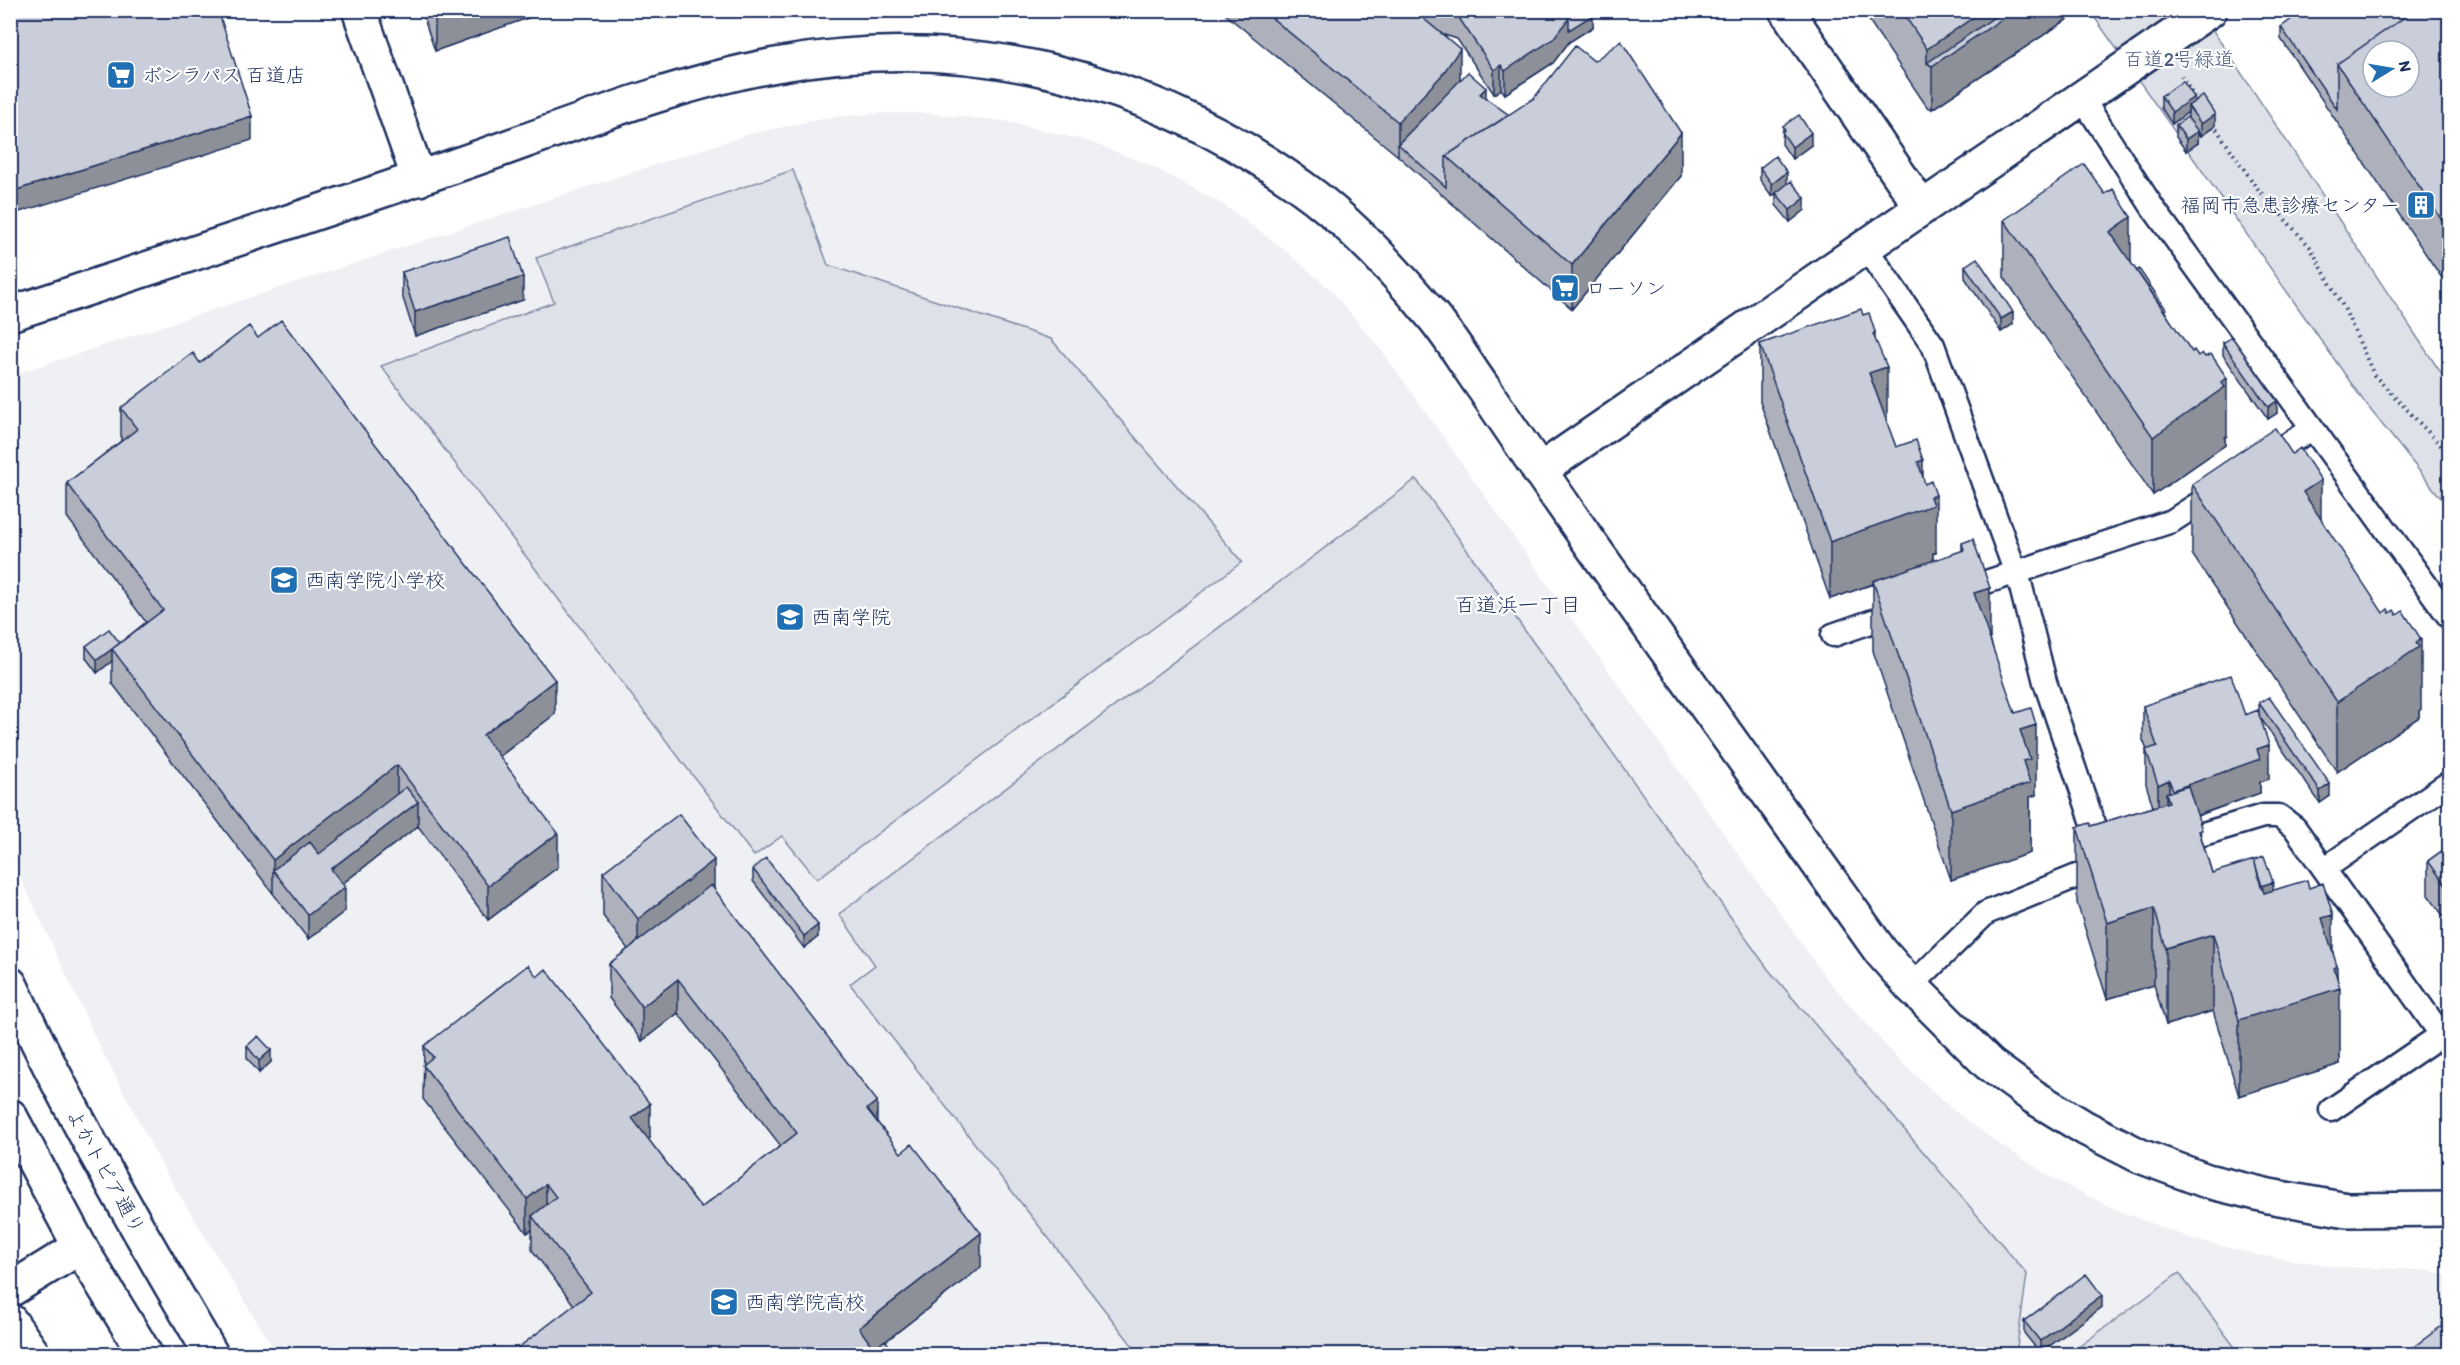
<svg xmlns="http://www.w3.org/2000/svg" width="2460" height="1365" viewBox="0 0 2460 1365" font-family="Itim,'Klee One',sans-serif">
	<style>
		.built { fill: #eff0f4 }
		.green { fill: #dee1e7; stroke: #7c88a2; stroke-width: 1.5 }
		.lines { fill: none; stroke-linecap: round; stroke-linejoin: round }
		.lane-casing { stroke: #1b2f5e; stroke-width: 27 }
		.street-casing { stroke: #1b2f5e; stroke-width: 38 }
		.secondary-casing { stroke: #1b2f5e; stroke-width: 38 }
		.path { stroke: #1b2f5e; stroke-width: 4; stroke-dasharray: 1.5 4.5; stroke-linecap: butt }
		.lane { stroke: #fff; stroke-width: 22 }
		.street { stroke: #fff; stroke-width: 33 }
		.secondary { stroke: #fff; stroke-width: 33 }
		.wall { fill: #aeb1bb; stroke: #1b2f5e; stroke-width: 1.5 }
		.shaded-wall { fill: #8d9099; stroke: #1b2f5e; stroke-width: 1.5 }
		.building { fill: #caceda; stroke: #1b2f5e; stroke-width: 1.5; fill-rule: evenodd }
		.labels { text-anchor: middle; stroke-width: 4.5; stroke-linejoin: round; paint-order: stroke }
		.park-label { font-size: 20px; fill: #4c5c80; stroke: #fff }
		.poi-label { font-size: 20px; fill: #1b2f5e; stroke: #fff; text-anchor: start }
		.street-label { font-size: 20px; fill: #1b2f5e; stroke: #fff }
		.neighbourhood-label { font-size: 21px; fill: #1b2f5e; stroke: #fff }
	</style>
	<rect width="100%" height="100%" fill="#fff"/>
	<filter id="ink" filterUnits="userSpaceOnUse"><feTurbulence type="fractalNoise" baseFrequency=".0167" numOctaves="2"/><feDisplacementMap in="SourceGraphic" scale="12" xChannelSelector="R" yChannelSelector="G"/><feConvolveMatrix kernelMatrix="1 2 1 2 8 2 1 2 1" color-interpolation-filters="sRGB"/></filter>
	<g filter="url(#ink)">
		<path class="built" d="M880,113H924L1005,121L1087,141L1147,164L1221,203L1281,247L1329,288L1383,352L1826,978L1897,1058L1953,1110L1999,1144L2056,1180L2119,1211L2190,1238L2258,1255L2340,1267L2426,1270L2449,1276V1354H277L166,1173L99,1045L11,857L10,376L749,134L833,117Z"/>
		<path class="green" d="M2090,11H2200L2449,385V508L2365,403Z
			M793,170L828,265L1051,339L1242,562L817,879L782,836L754,856L381,366L554,302L536,258Z
			M1416,479L1768,969L2027,1274L2016,1354H1139L850,984L875,965L839,914Z
			M2179,1273L2240,1354H2069Z"/>
		<g class="lines">
			<g class="lane-casing">
				<path id="lane" d="M2082,98L2153,208L2450,618
					M1865,247L1933,345L2021,587L2045,682L2103,853
					M2263,461L2311,429
					M1959,591L2172,521L2218,491
					M1833,635L1902,611
					M2173,843L2263,816H2279L2295,828L2450,1047
					M2324,869L2450,782
					M1911,986L1986,913L2104,865
					M2331,1110L2441,1035"/>
			</g>
			<g class="street-casing">
				<path id="street" d="M1786,10L1922,208
					M1539,471L2210,10
					M10,1290L80,1247
					M10,1321L33,1354"/>
			</g>
			<g class="secondary-casing">
				<path id="secondary" d="M359,10L419,179
					M10,314C158,265 306,217 454,166C557,131 669,84 776,65C969,29 1159,79 1315,197C1357,230 1396,272 1430,313C1450,336 1466,364 1484,389C1519,441 1554,492 1590,543C1687,679 1784,816 1881,952L1911,986L1989,1064L2034,1097L2085,1128L2140,1156L2207,1181L2269,1196L2347,1210L2450,1209
					M10,984C69,1112 140,1233 211,1354
					M10,1116L80,1247L145,1354"/>
			</g>
			<path class="path" d="M2181,76L2198,103
				M2213,124L2257,188L2310,247L2345,310L2374,375L2450,455"/>
			<use href="#lane" class="lane"/>
			<use href="#street" class="street"/>
			<use href="#secondary" class="secondary"/>
		</g>
		<path class="wall" d="M421,10H550L435,51Z
			M1220,10H1590L1593,27L1569,42L1553,63L1505,94L1501,89L1494,94L1457,39L1441,34L1460,80L1509,115L1681,176L1572,309L1398,156Z
			M1862,10H2074V15L1932,109L1927,107Z
			M2450,10V290L2281,39V27Z
			M2161,96L2194,102L2215,126L2201,136L2198,132V143L2186,151L2176,137V125L2188,118V112L2172,124L2161,108Z
			M1783,126L1811,145L1792,159L1782,144Z
			M1760,168L1787,184L1805,210L1790,222L1776,205V193L1778,192L1772,196L1760,180Z
			M2004,220L2131,263L2166,313L2227,436L2225,437V445L2153,495L2004,277Z
			M1965,266L2013,324L2001,332L1965,278Z
			M402,272L523,300L415,336L402,295Z
			M1863,315L1875,340L1887,424L1896,447L1923,479L1936,553H1933V561L1962,551V543L2036,795L2030,797V853L1951,880L1873,651V584L1830,599L1760,402V344Z
			M2223,343L2277,413L2268,419L2223,355Z
			M200,363L555,714L500,756L558,867L488,920L418,826L342,884L345,911L308,939L112,683V661L97,673L86,658V646L120,643L146,622L67,517V483L121,441V408Z
			M2192,484L2321,519L2421,709L2419,711V717L2337,772L2192,554Z
			M2450,654V688L2445,681V657Z
			M2259,703L2330,796L2320,803L2259,716L2269,779L2260,782V793L2197,816L2202,840L2212,873L2273,891L2333,953L2337,977L2340,1064L2239,1096L2213,1011L2166,1025L2154,985L2107,999L2077,903V827L2091,826L2153,807L2146,784V750H2147L2143,740V706L2259,715Z
			M2450,845V925L2428,895V861Z
			M753,869L818,937L804,948L753,881Z
			M603,872L714,889L877,1122L981,1267L886,1341L574,1305L532,1250V1230L527,1233L423,1099L424,1046L650,1138L648,1139L701,1208L781,1146L678,1013L642,1041L609,998V964L628,949L603,916Z
			M247,1046L271,1062L259,1073L247,1058Z
			M2102,1307L2040,1353L2024,1333V1321Z"/>
		<path class="shaded-wall" d="M435,10H550L435,51Z
			M1984,10H2074V15L1932,109V66L1927,63V49Z
			M1593,15V27L1569,42L1553,63L1505,94V71L1569,18Z
			M1460,49V83L1398,144V156V122Z
			M1501,65V89L1494,94V70Z
			M1486,88V100L1480,94Z
			M2194,97V109L2188,106V112L2172,124V112Z
			M2215,114V126L2201,136V124Z
			M252,116V140L10,215V192Z
			M2198,131V143L2186,151V139Z
			M1681,133V176L1572,309V265Z
			M1811,133V145L1792,159V147Z
			M1787,172V185L1772,196V184Z
			M1805,198V210L1790,222V210Z
			M2131,217V274L2110,232Z
			M523,277V300L415,336V312Z
			M2013,312V324L2001,332V319Z
			M1875,332V371L1887,367V424L1869,373L1873,334Z
			M2227,378V436L2225,437V445L2153,495V437L2221,382Z
			M2277,401V413L2268,419V407Z
			M1923,460V508L1930,497L1936,495V553H1933V562L1873,581V584L1830,599V542L1918,462Z
			M2321,480V549L2303,492Z
			M1990,588V658L1974,593Z
			M2421,639V709L2419,711V717L2337,772V702Z
			M112,649V661L97,673V660Z
			M555,680V714L483,769V735Z
			M2036,725V795L2030,797V853L1951,880V810L2020,730Z
			M2269,745V779L2260,782V793L2173,824V790L2257,749Z
			M397,765V799L285,884L273,870V894V860Z
			M2169,780V815V802L2166,793V816L2158,819V785Z
			M2330,784V796L2320,803V791Z
			M418,802V826L331,892V869Z
			M558,833V867L488,920V886Z
			M714,860V903L638,962V919Z
			M2273,882V894L2255,900V888Z
			M345,887V911L308,939V915Z
			M2154,908V985L2107,999V923Z
			M2333,915V990L2334,968L2337,966V989L2340,988V1064L2239,1096V1020L2322,918Z
			M818,925V937L804,948V936Z
			M2213,934V1011L2166,1025V948Z
			M678,979V1013L642,1041V1007Z
			M271,1050V1062L259,1073V1061Z
			M877,1101V1135L867,1109Z
			M650,1104V1138L632,1152V1118Z
			M546,1184V1218L532,1216V1230L527,1233V1199Z
			M981,1233V1267L869,1354L859,1328Z
			M2102,1295V1307L2040,1353V1341Z"/>
		<path class="building" d="M10,10H218L252,116L10,192Z
			M1262,10H1413L1460,49L1442,75L1398,122Z
			M1486,10H1564L1569,18L1553,39L1505,71L1501,65L1494,70L1457,15L1477,13Z
			M1564,10H1590L1593,15L1569,30V18Z
			M1901,10H1984L1927,49Z
			M2005,10H2015L1932,66L1927,63Z
			M2304,10H2415L2337,64V109L2281,27Z
			M2415,10H2450V232L2337,64ZM2373,51H2409V87H2373Z
			M1621,41L1681,133L1572,265L1446,156L1534,98L1575,46L1594,61Z
			M1468,72L1486,88L1480,94L1509,115L1446,156V187L1398,144Z
			M2183,81L2194,97L2172,112L2161,96Z
			M2203,96L2215,114L2201,124L2188,106Z
			M1799,115L1811,133L1792,147L1782,132L1785,130L1783,126Z
			M2187,117L2198,131L2186,139L2176,125Z
			M1775,156L1787,172L1772,184L1760,168Z
			M2084,164L2105,194L2113,189L2131,217L2110,232L2192,352L2194,350L2198,356L2202,353L2205,357L2211,354L2227,378L2221,382L2225,387L2153,437L2004,220Z
			M1791,181L1805,198L1790,210L1776,193Z
			M510,237L523,277L415,312L402,272Z
			M1977,258L2013,312L2001,319L1965,266Z
			M2139,269L2166,309L2164,310L2137,271Z
			M1861,309L1863,315L1869,313L1875,332L1873,334L1887,367L1869,373L1896,447L1916,440L1923,460L1918,462L1925,484L1931,481L1936,495L1930,497L1933,505L1830,542L1760,344Z
			M281,320L555,680L483,735L558,833L488,886L397,765L273,860L112,649L163,610L67,483L137,429L121,408L193,353L200,363L249,326L258,338Z
			M2232,337L2277,401L2268,407L2223,343Z
			M2275,428L2292,454L2300,448L2321,480L2303,492L2383,613L2388,609L2390,613L2394,610L2397,615L2403,611L2421,639L2416,643L2419,647L2337,702L2192,484Z
			M1973,539L1990,588L1974,593L2015,713L2031,708L2036,725L2020,730L2030,759L2023,761L2030,783L1951,810L1873,581L1964,550L1962,543Z
			M109,629L120,643L97,660L86,646Z
			M2450,654V664L2445,657Z
			M2231,675L2245,715L2258,710L2269,745L2257,749L2260,759L2173,790L2169,780L2158,785L2146,750L2157,746L2143,706Z
			M2269,697L2330,784L2320,791L2259,703Z
			M2188,786L2202,830L2199,831L2212,873L2254,860L2264,893L2307,880L2309,888L2323,883L2333,915L2322,918L2337,966L2334,968L2340,988L2239,1020L2213,934L2166,948L2154,908L2107,923L2077,827L2090,823L2091,826L2169,802L2166,793Z
			M406,787L418,802L331,869L345,887L308,915L273,870L310,842L319,854Z
			M679,814L714,860L638,919L603,872Z
			M2450,845V891L2428,861Z
			M2264,857L2273,882L2261,886L2254,860Z
			M766,858L818,925L804,936L753,869Z
			M711,885L877,1101L867,1109L901,1153L912,1144L981,1233L859,1328L874,1349L885,1340L896,1354H510L591,1292L532,1216L556,1197L546,1184L527,1199L423,1065L433,1057L424,1046L528,965L537,977L546,969L650,1104L632,1118L701,1208L797,1133L678,979L642,1007L609,964Z
			M258,1036L271,1050L259,1061L247,1046Z
			M2086,1274L2102,1295L2040,1341L2024,1321Z
			M2450,1320V1354H2404Z"/>
	</g>
	<defs>
		<g id="supermarket-square" transform="scale(1.5)"><rect x="-9" y="-9" width="18" height="18" rx="4" fill="#1f6fb2" stroke="#fff"/><path d="M-6-5.5h2.5l.6 2H6L4.5 2H-2.5L-4.4-4H-6ZM-1.5 3.2a1.3 1.3 0 1 0 .1 0ZM3 3.2a1.3 1.3 0 1 0 .1 0Z" fill="#fff"/></g>
		<g id="building-square" transform="scale(1.5)"><rect x="-9" y="-9" width="18" height="18" rx="4" fill="#1f6fb2" stroke="#fff"/><path d="M-4-6H4V6H1V3H-1V6H-4ZM-2.5-4.3h1.7v1.8h-1.7ZM.8-4.3h1.7v1.8H.8ZM-2.5-1h1.7V.8h-1.7ZM.8-1h1.7V.8H.8Z" fill="#fff"/></g>
		<g id="school-square" transform="scale(1.5)"><rect x="-9" y="-9" width="18" height="18" rx="4" fill="#1f6fb2" stroke="#fff"/><path d="M0-5L7-2L0 1L-7-2ZM-4 1L0 2.5L4 1V4Q0 6-4 4Z" fill="#fff"/></g>
	</defs>
	<g fill-rule="evenodd">
		<use href="#supermarket-square" x="121" y="75"/>
		<use href="#building-square" x="2421" y="205"/>
		<use href="#supermarket-square" x="1565" y="288"/>
		<use href="#school-square" x="284" y="580"/>
		<use href="#school-square" x="790" y="617"/>
		<use href="#school-square" x="724" y="1302"/>
	</g>
	<g class="labels">
		<g class="park-label">
			<text x="2179" y="66">百道2号緑道</text>
		</g>
		<g class="poi-label">
			<text x="142" y="82">ボンラパス 百道店</text>
			<text x="2400" y="212" text-anchor="end">福岡市急患診療センター</text>
			<text x="1586" y="295">ローソン</text>
			<text x="305" y="587">西南学院小学校</text>
			<text x="811" y="624">西南学院</text>
			<text x="745" y="1309">西南学院高校</text>
		</g>
		<g class="street-label">
			<text transform="translate(106 1171) rotate(61)" y="7">よかトピア通り</text>
		</g>
		<g class="neighbourhood-label">
			<text x="1518" y="612">百道浜一丁目</text>
		</g>
	</g>
	<rect width="2460" height="1365" fill="none" stroke="#fff" stroke-width="36"/>
	<rect x="18" y="18" width="2424" height="1329" fill="none" stroke="#1b2f5e" stroke-width="2" filter="url(#ink)"/>
	<g transform="translate(2391 69) rotate(79)"><circle r="28" fill="#ffffff" stroke="#a4acbf" stroke-width="1.5"/>
	<path d="M0-4.5L10 22L0 15L-10 22Z" fill="#1f6fb2"/>
	<text y="-9" font-size="16" font-weight="bold" text-anchor="middle" fill="#1b2f5e">N</text>
	</g>
</svg>
